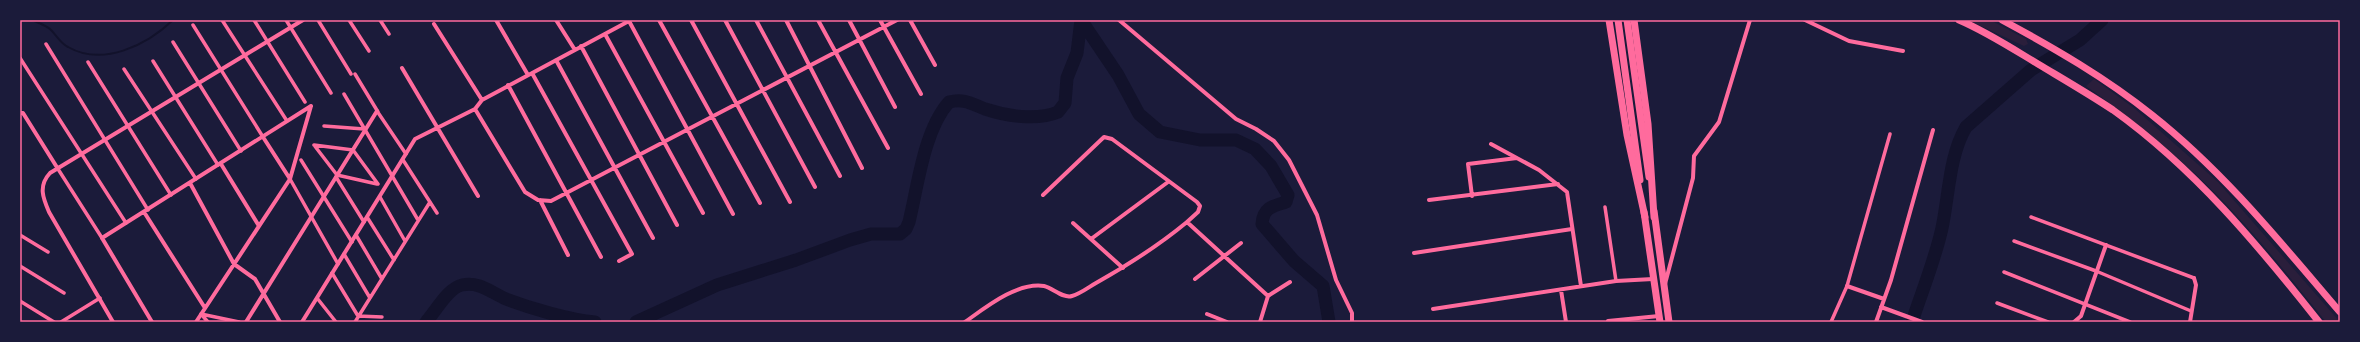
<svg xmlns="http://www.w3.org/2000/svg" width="2360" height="342" viewBox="0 0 2360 342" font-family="'Golos Text',sans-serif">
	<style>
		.green { fill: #2a1e3b }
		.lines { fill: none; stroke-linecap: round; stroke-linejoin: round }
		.stream { stroke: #12122b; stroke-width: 2 }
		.river { stroke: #12122b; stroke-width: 13 }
		.pedestrian { stroke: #ff6b9d; stroke-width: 3.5 }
		.minor { stroke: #ff6b9d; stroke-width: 4 }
		.primary { stroke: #ff6b9d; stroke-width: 7 }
		.trunk { stroke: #ff6b9d; stroke-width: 7 }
		.neatline { fill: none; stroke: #ff6b9d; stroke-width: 1.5 }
	</style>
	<rect width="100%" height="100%" fill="#1b1b3a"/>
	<path class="green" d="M1968,20H1990L2026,39L2028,44L2024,46Z
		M2094,79L2134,108L2218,182L2340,322H2326C2290,277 2254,232 2213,191C2174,152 2130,118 2086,86Z"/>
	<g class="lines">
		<path class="stream" d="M32,20C38,23 46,25 51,30C56,35 61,44 68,47C103,67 147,45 173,20"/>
		<path class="river" d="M1081,20L1118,75L1139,114L1160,132L1200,140H1236L1255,149L1271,166L1288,195L1286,202C1272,206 1263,208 1262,224L1294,261L1323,286L1329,322
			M426,322C436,311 448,288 462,285C479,281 492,293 506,299C530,308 569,320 595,322
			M636,322L717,285L796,260L850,240L871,234H900L906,229L909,222C918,185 924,130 949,102C964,98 972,104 985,109C1006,116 1037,121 1058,112L1065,103L1067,78L1077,53L1081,20
			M1912,322C1922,291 1935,260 1942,228C1949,195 1949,156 1966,127L2031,70L2080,40L2102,20"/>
		<path class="pedestrian" d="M222,20L287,121
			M254,20L305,102
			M286,20L331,93
			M318,20L351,74
			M349,20L369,51
			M380,20L389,34
			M193,25L263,137
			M173,42L241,151
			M46,44L148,210
			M20,58L126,223
			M153,61L218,165
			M88,62L171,195
			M124,69L196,179
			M355,74L378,112
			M344,94L418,220
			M377,111L406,154
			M324,126L364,129
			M314,145L353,150L378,184
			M314,145L337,175L377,184
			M301,160L352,242
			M403,160L437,213
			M58,169L102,238
			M336,177L364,222
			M290,179L338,264
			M380,197L405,241
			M1605,207L1616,281
			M367,217L394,260
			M2031,217L2194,278
			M20,235L48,252
			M356,235L382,279
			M2014,241L2096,271L2191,311
			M344,254L370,298
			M20,266L64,293
			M2004,272L2130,322
			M332,273L358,316L382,317
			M317,298L336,322
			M20,301L54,322
			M1997,303L2048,322
			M201,314L239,322
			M201,314L208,322
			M61,322L100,298
			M355,322L430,202
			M1831,322L1847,286L1890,134"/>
		<path class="minor" d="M496,20L528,75
			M556,20L575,50
			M659,20L760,203
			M691,20L790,202
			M725,20L815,187
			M756,20L840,176
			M786,20L862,168
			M818,20L888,148
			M849,20L895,107
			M880,20L921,94
			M910,20L935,65
			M1119,20L1236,119L1256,129L1274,141L1289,160L1317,215L1336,280L1352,313V322
			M1805,20L1849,41L1903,51
			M434,24L482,100
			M605,34L703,213
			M581,46L677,225
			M556,60L653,238
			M402,68L478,196
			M532,73L632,254L619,261
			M508,85L601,257
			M475,109L525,192L538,200L551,201L897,20
			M20,113H23L58,169
			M263,137L290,179
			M1491,144L1539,170L1567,192L1581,286
			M221,164L259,226
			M190,183L234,264L255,279L280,322
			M1043,195L1104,137L1112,139L1197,202L1200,206L1198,212L1187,222L1268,296L1260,322
			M1472,196L1468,164L1517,158
			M540,200L568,255
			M1429,200L1558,184
			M144,212L205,308
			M1073,223L1123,268
			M1091,239L1168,182
			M1414,253L1572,229
			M1195,279L1241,243
			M1665,284L1693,178L1694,156L1719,122L1750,20
			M1847,286L1884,299
			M1561,290L1566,322
			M1268,296L1290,282
			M1881,307L1922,322
			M1433,309L1616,281L1653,279
			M1207,314L1227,322
			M1608,321L1659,316
			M113,322L49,212C43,198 38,186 50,173L303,20
			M152,322L102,238L311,106
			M196,322L290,179L311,106
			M246,322L377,111
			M302,322L415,139L475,109L482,100L629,21L733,214
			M965,322C986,307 1017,282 1044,286C1053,288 1063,299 1072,296C1080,294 1089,287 1096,283C1128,265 1158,246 1187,222
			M1876,322L1891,280L1933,130
			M2074,322L2081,316L2106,245
			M2190,322L2196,285L2194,278"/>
		<path class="primary" d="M1618,20L1640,180
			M1627,20L1649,177
			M1654,211L1669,322
			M1644,212L1660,322"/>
		<path class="trunk" d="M1609,20L1627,135L1645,217
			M1634,20L1648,124L1654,217
			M1959,20C1987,32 2013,49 2038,64C2063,79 2089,94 2113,110C2194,168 2258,245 2319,322
			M2002,20C2054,48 2106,78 2152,115C2224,172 2281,243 2340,312"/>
	</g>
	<rect width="2360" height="342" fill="none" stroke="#1b1b3a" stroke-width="42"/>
	<rect x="21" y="21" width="2318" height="300" class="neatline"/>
</svg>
